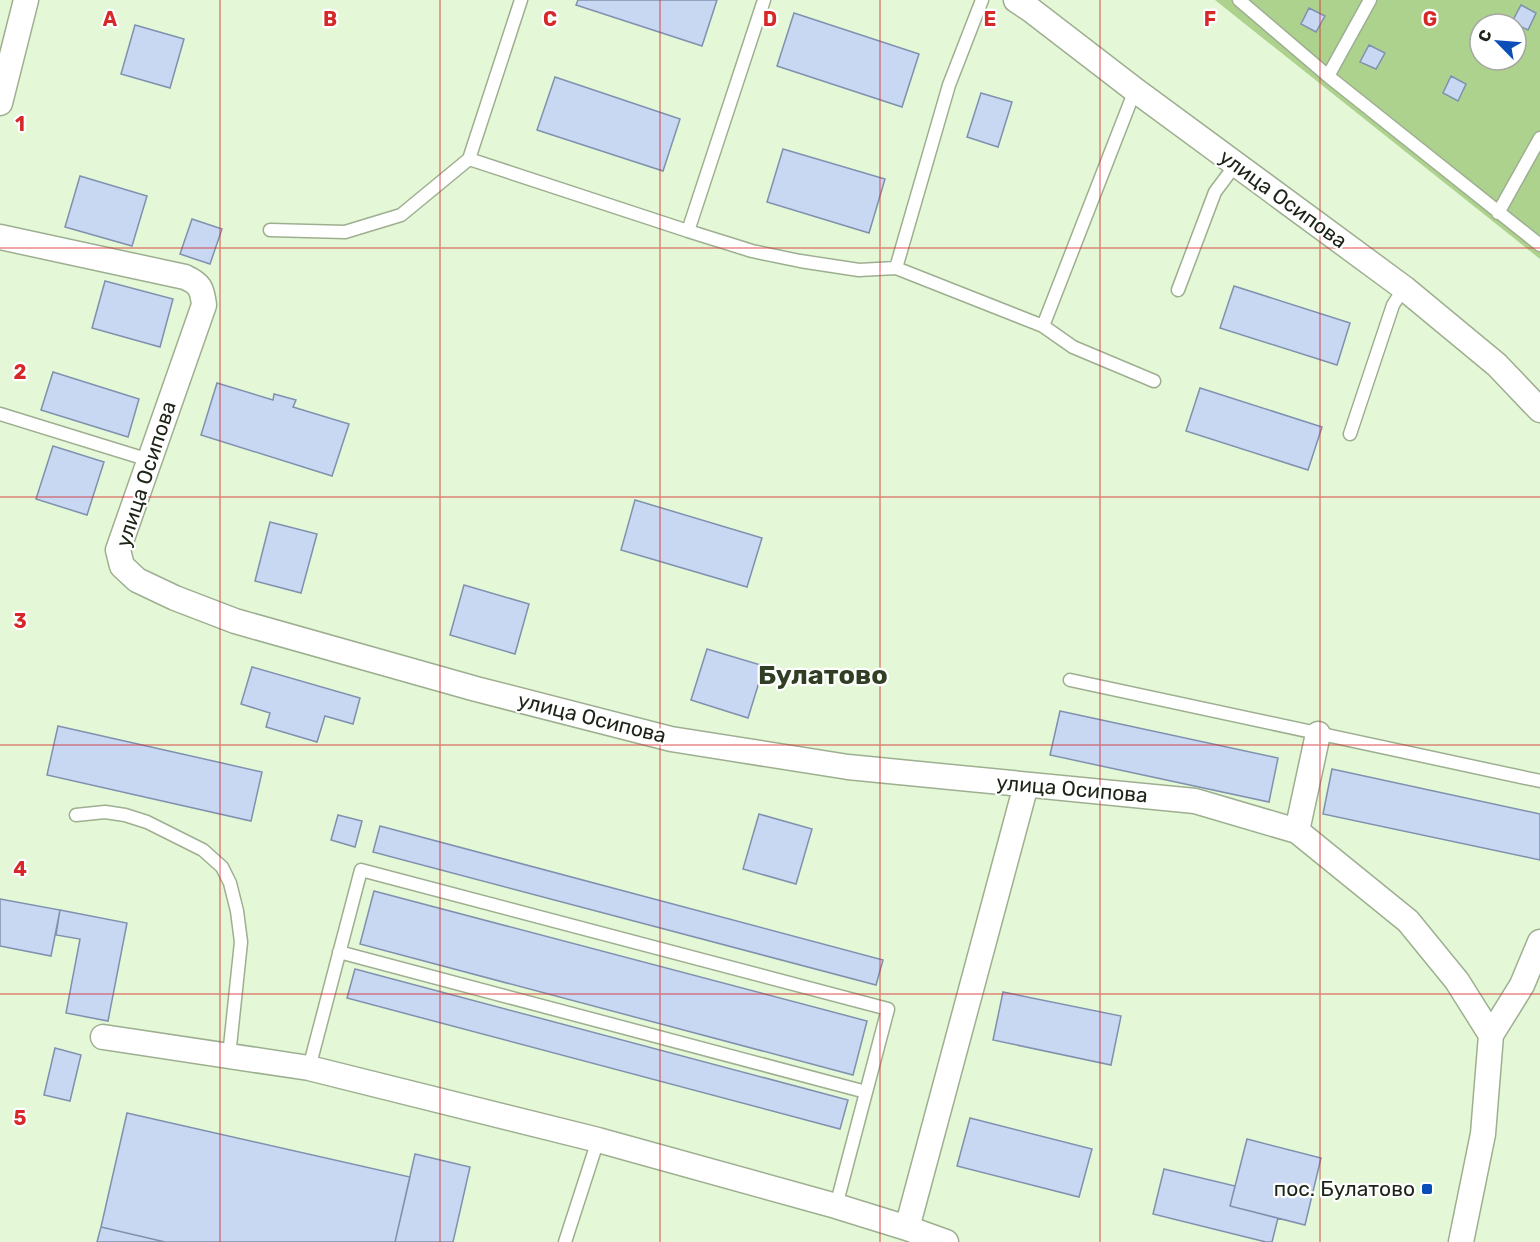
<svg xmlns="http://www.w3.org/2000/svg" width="1540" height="1242" viewBox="0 0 1540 1242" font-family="Rubik,sans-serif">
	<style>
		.green { fill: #add28e; fill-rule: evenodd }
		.building { fill: #c8d8f3; stroke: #7f91ae; stroke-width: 1.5 }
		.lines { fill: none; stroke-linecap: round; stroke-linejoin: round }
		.service-casing { stroke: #9daf90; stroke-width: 15 }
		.minor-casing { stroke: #9daf90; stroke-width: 27 }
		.service { stroke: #fff; stroke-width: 12 }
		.minor { stroke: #fff; stroke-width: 24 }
		.grid { fill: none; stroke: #d62828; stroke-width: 1.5; stroke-opacity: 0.55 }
		.poi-dot { fill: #0c4eb8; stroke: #fff; stroke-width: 2 }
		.labels { text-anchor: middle; stroke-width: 4.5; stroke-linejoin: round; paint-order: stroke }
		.street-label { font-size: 21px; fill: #1c2317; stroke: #fff }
		.poi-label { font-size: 21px; fill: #1c2317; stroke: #fff; text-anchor: end }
		.district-label { font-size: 27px; font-weight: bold; fill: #303e24; stroke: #fff }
		.grid-label { font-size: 20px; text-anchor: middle; font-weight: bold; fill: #d62828; stroke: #fff; stroke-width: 4.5; stroke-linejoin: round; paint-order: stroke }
	</style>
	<rect width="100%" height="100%" fill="#e4f7d6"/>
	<path class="green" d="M1215,0H1540V259ZM1480,24H1516V60H1480Z"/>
	<path class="building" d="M578,0H717L702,46L576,5Z
		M1521,5L1536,13L1528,30L1512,22Z
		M1309,8L1325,16L1316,32L1301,24Z
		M794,13L919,54L902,107L777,66Z
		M135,25L184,39L170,88L121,74Z
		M1369,45L1385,53L1376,69L1360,62Z
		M1451,76L1466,84L1458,101L1443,93Z
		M555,77L680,119L663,171L537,130Z
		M981,93L1012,102L998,147L967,137Z
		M783,149L885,179L869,233L767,202Z
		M80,176L147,196L132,246L65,227Z
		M192,219L222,229L210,264L180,254Z
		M105,281L173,299L160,347L92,328Z
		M1234,286L1350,323L1337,365L1220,328Z
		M53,372L139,399L128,437L41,410Z
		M217,383L273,400L274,394L296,400L293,407L349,424L332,476L201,435Z
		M1200,388L1322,427L1308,470L1186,431Z
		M53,446L104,462L87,515L36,499Z
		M635,500L762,538L747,587L621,550Z
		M270,522L317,534L301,593L255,581Z
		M464,585L529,604L515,654L450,635Z
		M707,649L764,666L748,718L691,700Z
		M252,667L360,698L353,724L325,716L317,742L266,727L270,713L241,704Z
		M1060,711L1278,758L1269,802L1050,755Z
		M58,726L262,772L251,821L47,775Z
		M1332,769L1540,814V860L1323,814Z
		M759,814L812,829L796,884L743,869Z
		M338,815L362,821L355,847L331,840Z
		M380,826L883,960L876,985L373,852Z
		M374,891L867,1021L853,1075L360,944Z
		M0,899L60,910L51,956L0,946Z
		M60,910L127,923L108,1021L66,1013L80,939L56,935Z
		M355,969L848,1100L840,1129L347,998Z
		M1003,992L1121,1016L1111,1065L993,1040Z
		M55,1048L81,1055L70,1101L44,1095Z
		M127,1113L410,1177L395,1242H165L101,1227Z
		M970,1118L1092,1149L1079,1197L957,1166Z
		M1247,1139L1321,1158L1305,1225L1230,1206Z
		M415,1154L470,1167L453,1242H395Z
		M1164,1169L1235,1186L1230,1206L1278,1218L1272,1242H1266L1153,1214Z
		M101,1227L165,1242H97Z"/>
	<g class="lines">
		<g class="service-casing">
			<path id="service" d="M521,0L469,159L688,231L764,0
				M1239,0L1328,76L1540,245
				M1328,76L1370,0
				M1498,213L1540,138
				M270,230L345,232L401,215L469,159
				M688,231L752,251L800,261L859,270L896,268L1043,326L1073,347L1154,381
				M896,268L949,85L982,0
				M1178,290L1215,192L1236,164
				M1043,326L1135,90
				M0,414L149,460
				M1350,434L1393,305L1404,288
				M1070,680L1540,781
				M76,815L105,812L125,815L147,822L203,850L222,867L230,883L237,911L241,942L229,1056
				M339,952L866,1092
				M309,1068L361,870L888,1009L836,1206
				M565,1242L598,1140"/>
		</g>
		<g class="minor-casing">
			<path id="minor" d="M1016,0L1031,10L1135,90L1404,288L1497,365L1540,410
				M0,103L26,0
				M0,237L185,277C200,284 202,288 204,305L118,550L122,566L137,580L175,598L235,621L476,689L671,739L848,767L1195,801L1297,831L1408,921L1457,981L1491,1035
				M1297,831L1318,734
				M103,1037L309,1068L598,1140L836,1206L907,1228L946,1242
				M907,1228L1026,785
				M1461,1242L1483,1134L1491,1035L1522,985L1540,942"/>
		</g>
		<use href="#service" class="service"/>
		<use href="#minor" class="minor"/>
	</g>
	<path class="grid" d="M220,0V1242M440,0V1242M660,0V1242M880,0V1242M1100,0V1242M1320,0V1242M0,248H1540M0,497H1540M0,745H1540M0,994H1540"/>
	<rect class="poi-dot" x="1421" y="1183" width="12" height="12" rx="3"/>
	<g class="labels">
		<g class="street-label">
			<text transform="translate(1283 199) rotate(36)" y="7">улица Осипова</text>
			<text transform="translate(146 474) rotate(-72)" y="7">улица Осипова</text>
			<text transform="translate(592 718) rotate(14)" y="7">улица Осипова</text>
			<text transform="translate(1072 789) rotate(5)" y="7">улица Осипова</text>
		</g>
		<g class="poi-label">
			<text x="1415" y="1196">пос. Булатово</text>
		</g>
		<g class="district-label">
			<text x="823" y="684">Булатово</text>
		</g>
	</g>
	<g class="grid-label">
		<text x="110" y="26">A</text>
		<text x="330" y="26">B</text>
		<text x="550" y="26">C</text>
		<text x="770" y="26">D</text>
		<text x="990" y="26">E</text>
		<text x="1210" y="26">F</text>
		<text x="1430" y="26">G</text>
		<text x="20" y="131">1</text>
		<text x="20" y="379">2</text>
		<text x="20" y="628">3</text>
		<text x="20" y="876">4</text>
		<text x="20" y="1125">5</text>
	</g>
	<g transform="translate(1498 42) rotate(295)"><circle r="28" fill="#ffffff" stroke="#a4a7a2" stroke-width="1.5"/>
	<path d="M0-4.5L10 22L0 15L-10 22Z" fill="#0c4eb8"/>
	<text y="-9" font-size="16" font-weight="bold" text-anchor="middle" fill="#1c2317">С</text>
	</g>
</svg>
